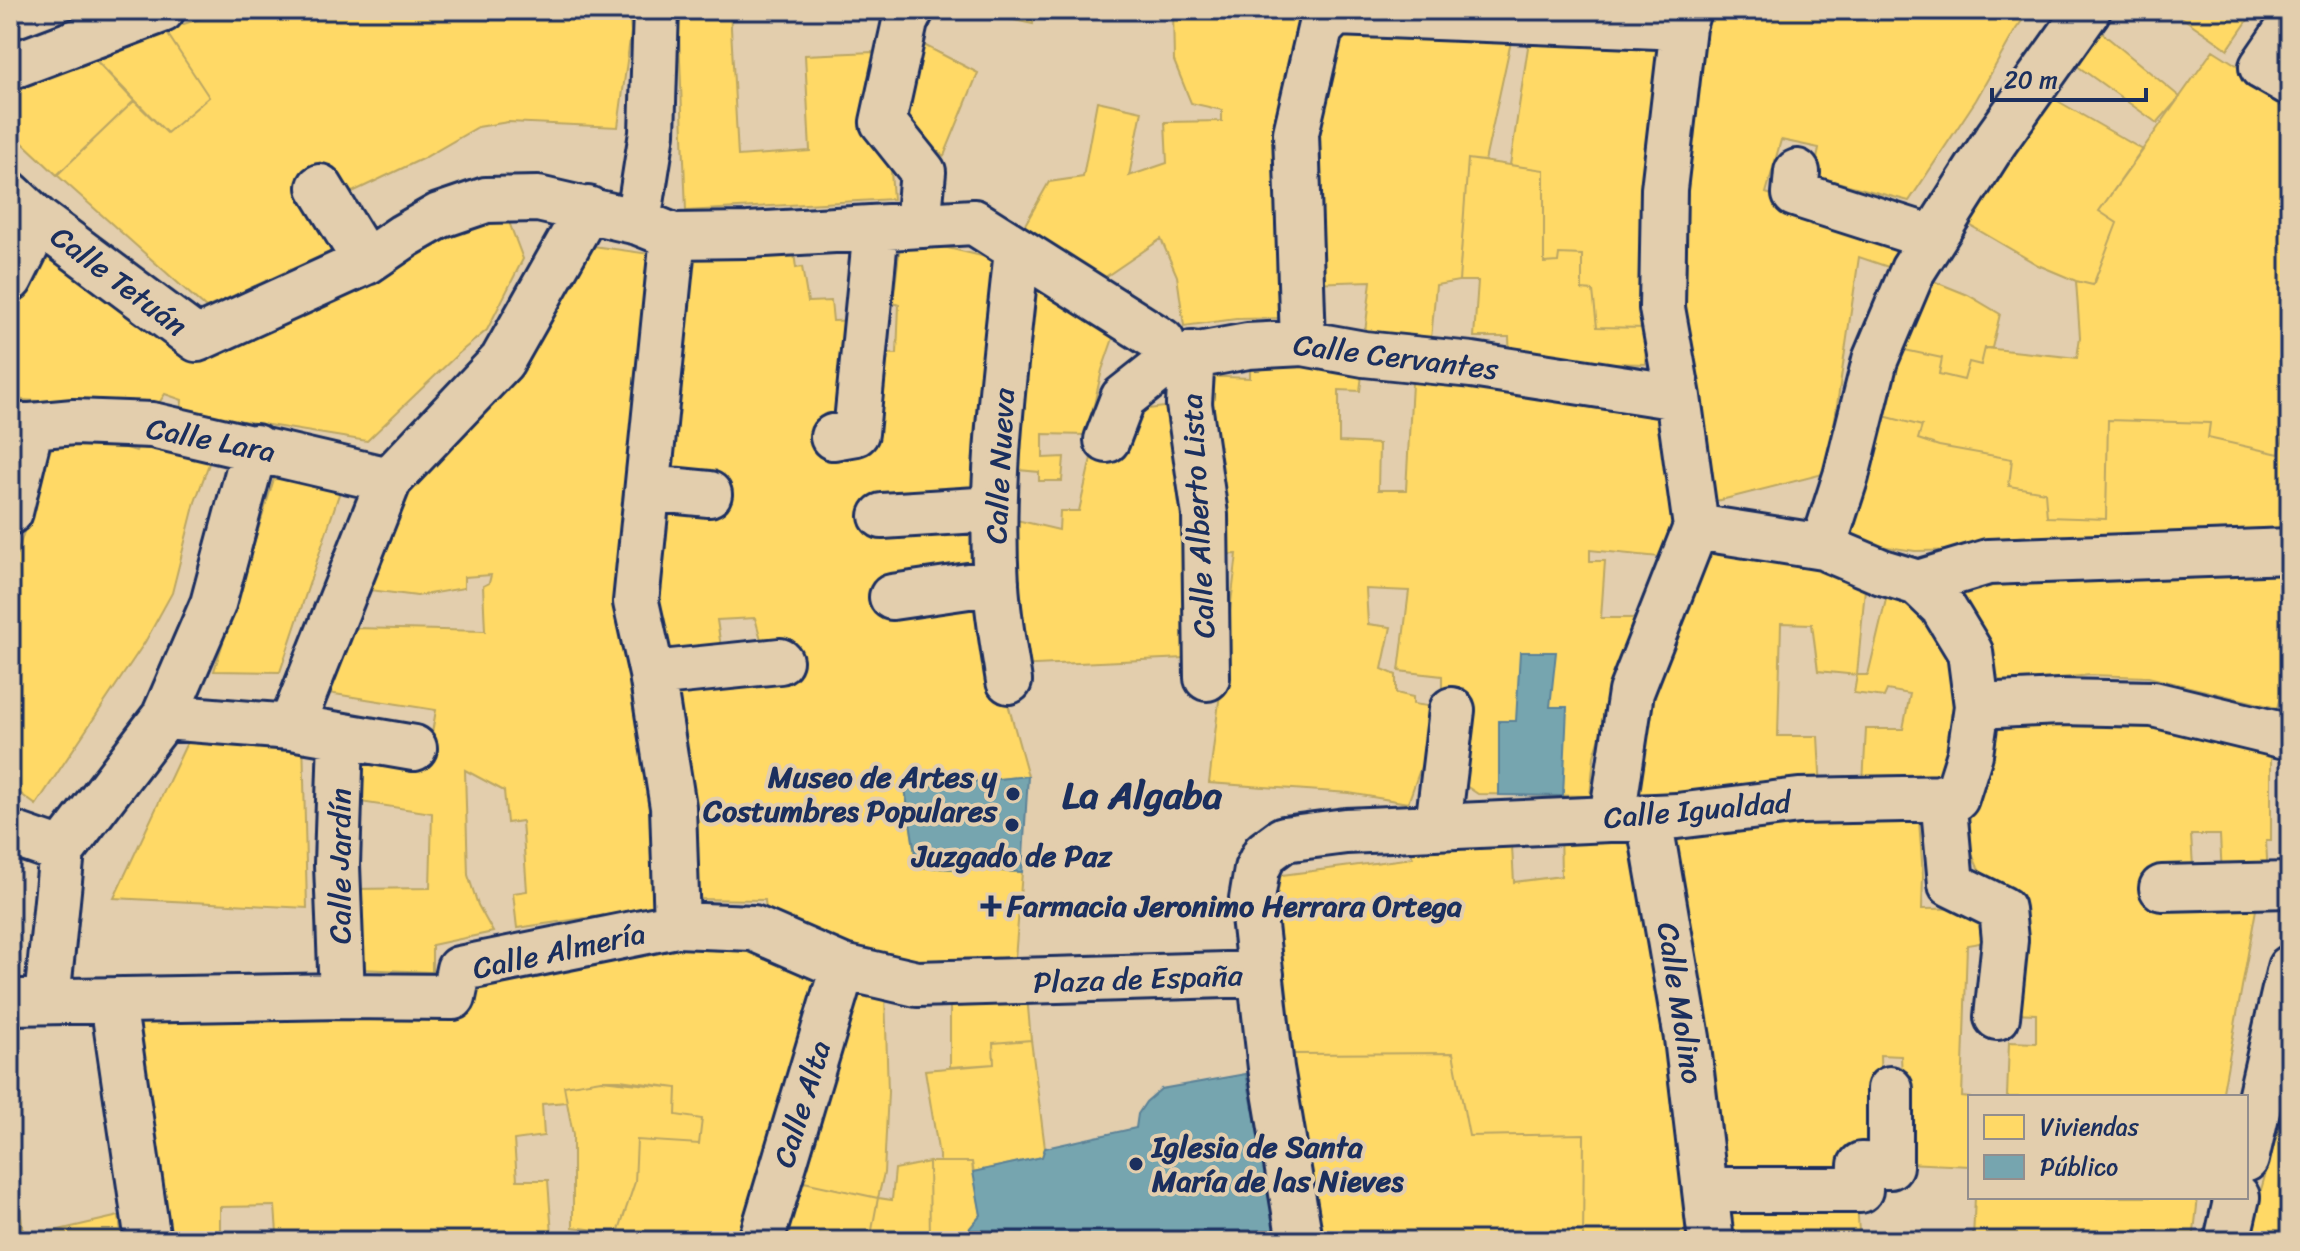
<svg xmlns="http://www.w3.org/2000/svg" width="2300" height="1251" viewBox="0 0 2300 1251" font-family="Sriracha,sans-serif">
	<style>
		.homes { fill: #ffd966; stroke: #bba664; stroke-width: 2 }
		.public { fill: #76a5af; stroke: #5b8297; stroke-width: 2 }
		.lines { fill: none; stroke-linecap: round; stroke-linejoin: round }
		.street-casing { stroke: #1b2f5e; stroke-width: 50 }
		.street { stroke: #e3cead; stroke-width: 44 }
		.poi-dot { fill: #1b2f5e; stroke: #e3cead; stroke-width: 3 }
		.labels { text-anchor: middle; stroke-width: 8; stroke-linejoin: round; paint-order: stroke }
		.street-label { font-size: 30px; fill: #1b2f5e; stroke: #e3cead }
		.poi-label { font-size: 30px; font-weight: bold; fill: #1b2f5e; stroke: #e3cead; text-anchor: start }
		.district-label { font-size: 38px; font-weight: bold; fill: #1b2f5e; stroke: #e3cead }
	</style>
	<rect width="100%" height="100%" fill="#e3cead"/>
	<filter id="ink" filterUnits="userSpaceOnUse"><feTurbulence type="fractalNoise" baseFrequency=".0125" numOctaves="2"/><feDisplacementMap in="SourceGraphic" scale="16" xChannelSelector="R" yChannelSelector="G"/><feConvolveMatrix kernelMatrix="1 2 1 2 8 2 1 2 1" color-interpolation-filters="sRGB"/></filter>
	<g filter="url(#ink)">
		<path class="homes" d="M227,10H629L631,32L618,127L508,122L478,127L424,158L344,196L320,162L299,176L345,245L206,308L57,175L134,101L167,133L209,97L165,30Z
			M678,10H730L738,156L810,151L805,55L873,52L876,123L889,143L893,199L686,211Z
			M966,10H1035L1033,24Z
			M1173,10H1311L1291,318L1236,319L1184,326L1177,276L1161,239L1098,282L1069,255L1022,230L1049,182L1083,177L1097,101L1142,111L1129,176L1167,163L1165,122L1222,121V110L1191,103L1174,61Z
			M1702,10H2030L2016,29L1976,100L1909,201L1814,176L1819,148L1781,140L1766,193L1907,240L1894,269L1859,257L1827,473L1713,502L1684,362L1676,195Z
			M2171,10H2255L2228,49Z
			M2096,28L2180,97L2157,123L2073,63Z
			M165,30L209,97L167,133L89,53Z
			M1330,30L1512,37L1485,161L1468,159L1459,281L1436,285L1430,350L1364,342L1371,281L1308,283L1309,140Z
			M1530,34L1665,39L1647,328L1597,327L1593,291L1582,290V255L1559,254L1558,262L1544,263V170L1510,165Z
			M920,43L978,73L944,156L890,115Z
			M2213,50L2290,99V411L2279,454L2208,438L2210,423L2108,420L2106,519L2047,517L2045,492L2009,486L2012,459L1939,446L1918,439L1922,426L1872,413L1886,346L1942,358L1939,374L1964,380L1969,362L1981,365L1985,348L2077,358L2080,337L2076,281L2093,285L2117,223L2099,211Z
			M89,53L134,101L57,175L10,131V81Z
			M2049,96L2143,150L2099,211L2117,223L2093,285L2076,281L2038,265L1956,217Z
			M1468,159L1544,170V263L1558,262L1559,254L1582,255V290L1593,291L1597,327L1647,328L1645,364L1510,360L1509,337H1474L1478,281H1459Z
			M506,214L523,259L487,330L459,353L367,441L181,411L182,400L165,394L149,418L78,404L10,399V361L15,341L13,283L46,243L180,350Z
			M901,237L1003,261L986,502L875,509L870,531L942,528L941,515L986,516L989,577L881,588L883,617L914,612L913,601L987,589L1000,675L1028,776L905,789L917,867L1022,872L1015,959L886,966L767,924L765,900L691,899L669,677L790,666L788,647L764,650L755,618L717,620L723,661L660,664L647,619L646,559L652,560L655,507L714,506L716,470L660,469L689,251L793,245L796,268L802,267L808,302L831,301L833,321L859,320L849,411L822,418L823,447L867,440L872,353L897,354L899,305L893,303Z
			M586,245L650,254L660,907L517,928L513,893L527,891L522,821L507,823L504,791L465,770L468,875L478,905L493,932L432,945V972L358,969L354,889L430,888L432,813L354,801L360,756H428L436,710L328,693L354,628L485,631L483,586L489,583L491,575L464,577V588L417,596L362,589L374,560L414,481Z
			M1028,274L1118,324L1102,370L1087,435L1043,434V458L1064,457L1062,481H1039V472L1008,469Z
			M1916,274L1968,295L2000,314L1992,348H1985L1981,365L1969,362L1964,380L1939,374L1942,358L1886,346Z
			M1250,351L1364,360L1360,391L1339,390V442L1379,444L1378,490H1406L1413,366L1672,411L1678,507L1659,557L1590,550V561H1605L1601,618H1637L1594,756L1590,796L1478,794L1463,784L1464,688H1442V676L1399,671L1409,591L1366,589L1368,624L1391,627L1382,669L1396,675V693L1413,697V704L1442,708L1408,803L1349,793L1209,783L1237,554L1214,555L1200,376L1250,378Z
			M1181,405L1197,514L1185,658L1014,666L1000,516L1059,530L1060,511H1079L1091,458L1115,459L1123,412Z
			M2290,411V539L2045,549L1915,551L1838,540L1872,413L1922,426L1918,439L1939,446L2012,459L2009,486L2045,492L2047,517L2106,519L2108,420L2210,423L2208,438L2279,454Z
			M58,427L136,451L144,429L215,447L195,502L172,593L145,642L36,805L10,786V575Z
			M278,466L345,476L280,672L214,671Z
			M1698,549L1785,556L1866,578L1857,675L1818,671L1812,624L1781,623L1778,736H1818L1821,790L1634,800L1645,694Z
			M2290,567V658L2277,708L2148,677L2091,675L1993,684L1956,581Z
			M1888,591L1922,609L1960,663L1948,785L1863,784L1866,729H1903L1910,694L1887,690L1884,697L1854,693L1857,675H1868Z
			M2058,709L2271,747V840H2266L2268,878L2222,877L2220,835H2191L2194,883L2259,893L2222,1097H2007L2009,1042L2036,1043V1014L2014,1013V906L1979,870L1971,852L1969,802L1988,712Z
			M191,734L303,736L307,908L114,898Z
			M1918,806L1923,876L1922,909L1996,908L1998,940L1967,945L1962,1097L1970,1098V1166L1906,1163L1901,1056L1880,1055L1883,1153L1854,1179L1714,1182L1660,830Z
			M1639,826L1699,1241H1583L1584,1134L1469,1136L1453,1053L1292,1054L1272,894L1277,878L1282,875L1413,858L1403,834L1511,829L1514,882L1561,876L1560,829Z
			M681,933L828,970L754,1241H639L618,1233L635,1182L637,1140L699,1144L702,1119L676,1115L677,1088L620,1080H601L564,1086L567,1102L542,1104L544,1136L514,1140L517,1180H548L552,1235L394,1238L277,1233L275,1206L220,1207V1238L161,1236L128,1014L475,974Z
			M1026,985L1031,1040L993,1043L994,1064L950,1067V988Z
			M843,991L885,993L888,1092L884,1173L878,1198L790,1179Z
			M1031,1040L1045,1148L1042,1157L973,1172L972,1162H940L925,1070L994,1064L993,1043Z
			M1453,1053L1469,1136L1584,1134L1583,1241H1311L1292,1054Z
			M2290,1079V1241H2246L2286,1104Z
			M601,1080L677,1088L676,1115L702,1119L699,1144L637,1140L635,1182L618,1233L573,1227V1135L564,1086Z
			M10,1136L24,1238L119,1216L122,1241H10Z
			M929,1162L930,1241H870L878,1198L892,1200L895,1169Z
			M929,1162H972L981,1215L969,1229L971,1241H930Z
			M790,1179L878,1198L870,1241H772Z
			M1975,1197H2198L2193,1241H1718L1714,1199L1857,1203L1859,1232L1973,1238Z"/>
		<path class="public" d="M1520,652H1556L1550,707H1567L1563,796L1499,795V721H1516Z
			M1028,776L1022,872L917,867L905,789Z
			M1246,1074L1280,1241H971L969,1229L981,1215L973,1172L1042,1157L1045,1148L1136,1128L1138,1114L1146,1102L1161,1089Z"/>
		<g class="lines">
			<g class="street-casing">
				<path id="street" d="M911,10L905,22L883,122L923,172L918,225
					M1337,13L1683,27
					M2290,26L2262,67L2290,83
					M10,67L162,10
					M1797,172L1795,194L1933,238
					M10,194L39,221L197,339L366,262L320,187
					M638,222L652,133L656,10
					M673,236L636,602L652,674L673,807L677,925
					M366,262L404,236L439,216L486,200L538,199L638,222L673,236L748,235L974,222L1162,341
					M10,279L39,221
					M1303,343L1296,133L1320,29L1338,10
					M1192,354L1189,404L1205,515L1207,678
					M10,426H31L10,512
					M31,426L74,422L152,425L389,480
					M833,437L856,433L876,228
					M1107,440L1123,398L1171,360L1248,346L1303,343L1364,354L1472,365L1678,397
					M649,488L709,494
					M882,516L994,509
					M1823,547L1846,476L1875,360L1913,270L1995,141L2088,10
					M1918,583L1988,562L2290,551
					M892,597L996,582
					M652,674L780,661
					M1009,681C1004,649 998,617 996,585C989,473 1006,361 1017,250
					M1977,706L2060,702L2153,704L2290,737
					M164,717L291,727L414,748
					M291,727L389,480L502,361L588,209
					M341,736L337,865L342,996
					M1943,797L1951,884L2002,909L2005,940L1997,1017
					M1612,818L1631,692L1696,527L1678,397L1662,308L1664,189L1683,27L1688,10
					M1649,818L1687,1038L1711,1241
					M1438,826L1452,710
					M10,833L62,851
					M2162,888L2290,885
					M47,1000L62,851L164,717L213,604L255,447
					M10,1002L342,996L453,997L459,969L677,925L753,928L843,967L917,984L1261,974
					M113,1002L148,1241
					M2246,1159L2290,968
					M1706,1190H1860L1861,1165L1890,1166V1089
					M761,1241L843,967
					M1300,1241L1271,1068L1252,899L1257,869L1265,853L1284,839L1346,831L1677,816L1799,801L1956,798L1970,754L1977,706L1970,652L1942,606L1918,583L1882,572L1823,547L1696,527
					M2227,1241L2237,1197"/>
			</g>
			<use href="#street" class="street"/>
		</g>
	</g>
	<g class="poi-dot">
		<circle cx="1013" cy="794" r="8"/>
		<circle cx="1012" cy="825" r="8"/>
		<path d="M987 894h8v8h8v8h-8v8h-8v-8h-8v-8h8z"/>
		<circle cx="1136" cy="1164" r="8"/>
	</g>
	<g class="labels">
		<g class="street-label">
			<text transform="translate(119 281) rotate(37)" y="10">Calle Tetuán</text>
			<text transform="translate(1396 357) rotate(7)" y="10">Calle Cervantes</text>
			<text transform="translate(211 440) rotate(11)" y="10">Calle Lara</text>
			<text transform="translate(1000 466) rotate(-87)" y="10">Calle Nueva</text>
			<text transform="translate(1198 516) rotate(-93)" y="10">Calle Alberto Lista</text>
			<text transform="translate(1697 810) rotate(-5)" y="10">Calle Igualdad</text>
			<text transform="translate(340 866) rotate(-90)" y="10">Calle Jardín</text>
			<text transform="translate(559 951) rotate(-12)" y="10">Calle Almería</text>
			<text transform="translate(1138 979) rotate(-2)" y="10">Plaza de España</text>
			<text transform="translate(1680 1003) rotate(81)" y="10">Calle Molino</text>
			<text transform="translate(802 1104) rotate(-73)" y="10">Calle Alta</text>
		</g>
		<g class="poi-label">
			<text x="997" y="787" text-anchor="end">Museo de Artes y<tspan x="997" dy="34">Costumbres Populares</tspan></text>
			<text x="1012" y="866" text-anchor="middle">Juzgado de Paz</text>
			<text x="1007" y="916">Farmacia Jeronimo Herrara Ortega</text>
			<text x="1152" y="1157">Iglesia de Santa<tspan x="1152" dy="34">María de las Nieves</tspan></text>
		</g>
		<g class="district-label">
			<text x="1142" y="808">La Algaba</text>
		</g>
	</g>
	<rect width="2300" height="1251" fill="none" stroke="#e3cead" stroke-width="40"/>
	<rect x="20" y="20" width="2260" height="1211" fill="none" stroke="#1b2f5e" stroke-width="3" filter="url(#ink)"/>
	<rect x="1968" y="1095" width="280" height="104" fill="#e3cead" stroke="#938e8d" stroke-width="2"/>
	<rect x="1984" y="1115" width="40" height="24" fill="#ffd966" stroke="#938e8d" stroke-width="2"/>
	<text x="2040" y="1135" font-size="24" fill="#1b2f5e">Viviendas</text>
	<rect x="1984" y="1155" width="40" height="24" fill="#76a5af" stroke="#938e8d" stroke-width="2"/>
	<text x="2040" y="1175" font-size="24" fill="#1b2f5e">Público</text>
	<path d="M1992 88v12h154v-12" fill="none" stroke="#1b2f5e" stroke-width="4"/>
	<text x="2004" y="88" font-size="24" fill="#1b2f5e" stroke="#e3cead" stroke-width="6" paint-order="stroke">20 m</text>
</svg>
